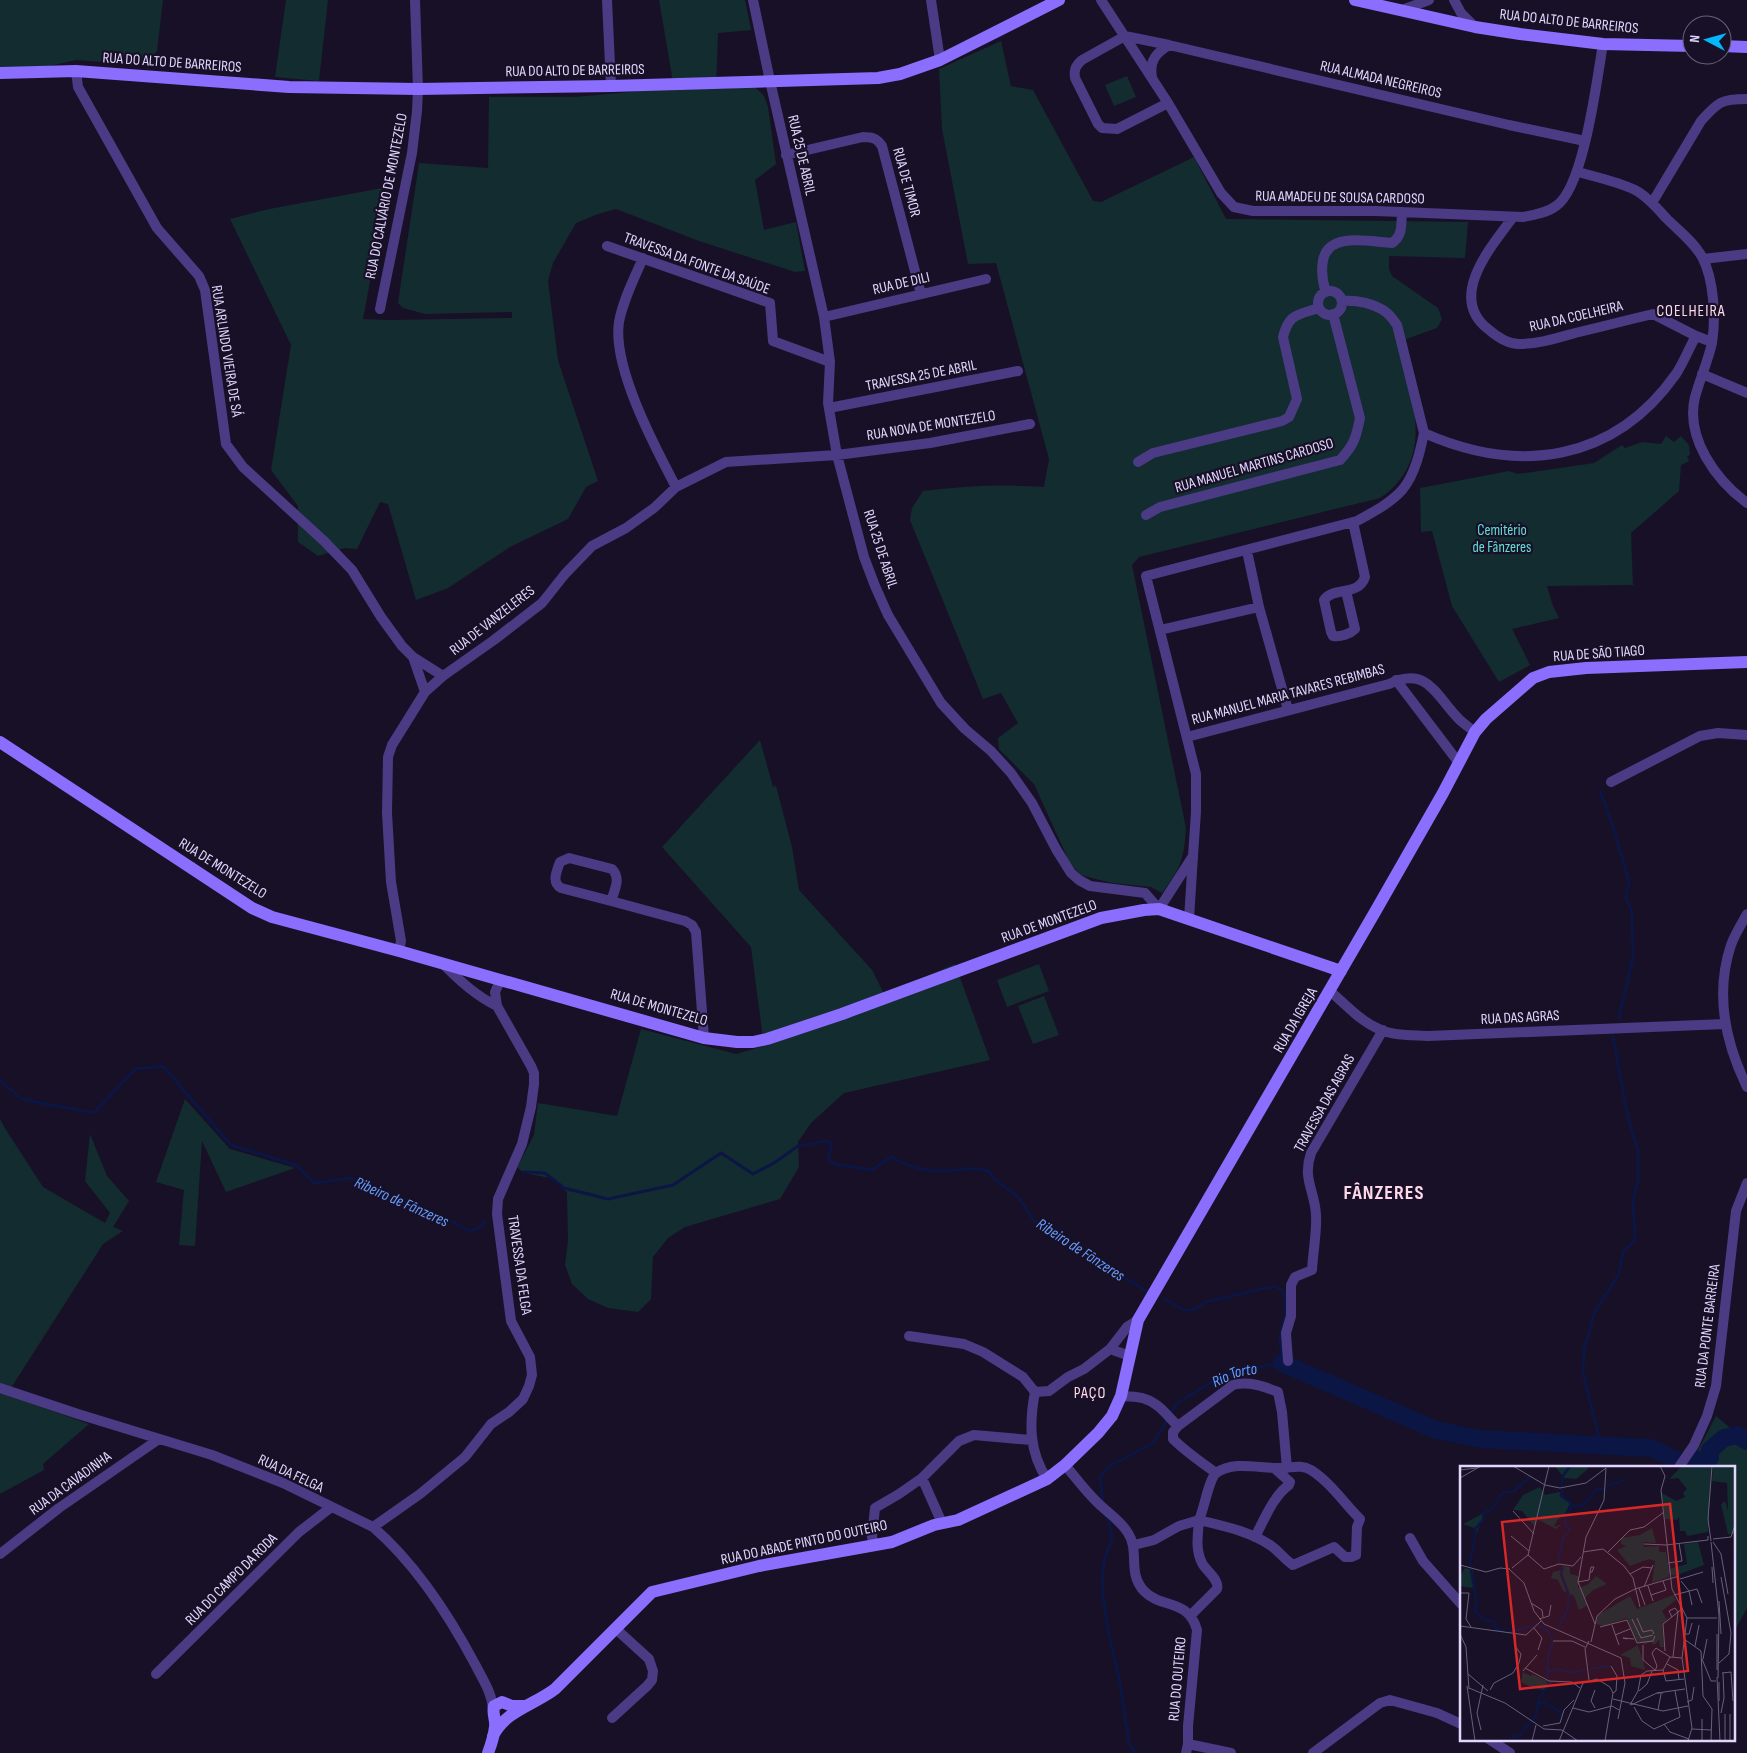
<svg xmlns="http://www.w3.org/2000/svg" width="1747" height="1753" viewBox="0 0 1747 1753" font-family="'Sofia Sans Condensed',sans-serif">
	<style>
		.green { fill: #132c30 }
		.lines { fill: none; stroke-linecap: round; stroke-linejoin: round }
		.stream { stroke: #0b1644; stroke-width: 3 }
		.river { stroke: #0b1644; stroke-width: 18 }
		.street { stroke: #4b3b85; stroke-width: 10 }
		.secondary { stroke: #8b6efd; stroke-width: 12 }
		.labels { text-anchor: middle; stroke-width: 4.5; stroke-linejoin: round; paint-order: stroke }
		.street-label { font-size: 15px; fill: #e2d6fe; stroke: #181026 }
		.park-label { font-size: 15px; fill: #61dfd6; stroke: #181026 }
		.neighbourhood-label { font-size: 16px; letter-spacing: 1px; fill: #ffd8e9; stroke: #181026 }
		.water-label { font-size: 16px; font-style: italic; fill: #659cfd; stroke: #181026 }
		.district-label { font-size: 20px; font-weight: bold; letter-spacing: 1px; fill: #ffd8e9; stroke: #181026 }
		.inset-river { fill: none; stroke: #0b1644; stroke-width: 2.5 }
		.inset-road { fill: none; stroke: #695f7c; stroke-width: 1 }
		.view { fill: #d62828; fill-opacity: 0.15; stroke: #d62828; stroke-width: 2.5 }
		.inset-edge { fill: none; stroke: #e2d6fe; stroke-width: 2.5 }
	</style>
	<rect width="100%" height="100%" fill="#181026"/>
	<path class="green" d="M0,0H163L157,51L145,65L76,60L45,67L0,68Z
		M286,0H328L319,81L275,77Z
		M659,0H745L751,30L718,33L716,89L755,87L764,96L768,107L776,164L755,180L764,230L796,222L805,271L795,272L699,241L616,209L598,214L576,223L553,263L548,281L558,360L598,481L586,487L568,519L510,547L448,588L416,600L388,504L380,502L357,549L345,548L318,556L298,542V506L271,470L291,345L230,219L269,209L388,187L363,319L388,320L512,318V312L425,314L403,308L398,303L419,163L488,168L489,97H575L674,88Z
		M1001,41L1011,86L1033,90L1093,201L1101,202L1194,157L1226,219L1468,222L1465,258L1389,256V269L1392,276L1438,308L1442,319L1437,328L1398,342C1412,397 1437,459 1380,498L1139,557L1132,565L1186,828C1184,859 1181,868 1162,893L1151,887L1112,883L1080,875L1069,861L1034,784L999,749L998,738L1018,723L1001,693L983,699L910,520L912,508L923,491C963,486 1004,484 1044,487L1049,459L996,263L968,264L942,129L939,69Z
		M1127,76L1136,97L1114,106L1105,85Z
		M1666,436L1674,442L1681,436L1689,445L1690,455L1687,456L1689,461L1681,465L1679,491L1631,533L1633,585L1547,586L1553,606L1559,618L1512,629L1530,665L1499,682L1452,606L1432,531L1421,532L1420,488L1509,471L1518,474L1594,463L1622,445L1625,448L1642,442L1661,444Z
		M760,740L773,787L776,786L792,847L799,890L872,970L884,994L955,964L990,1060L844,1093L811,1123L798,1142L799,1167L780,1199L685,1227L668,1238L653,1257L651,1299L638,1312L608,1308L588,1299L572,1284L565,1265L568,1240L567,1192L550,1178L524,1173L517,1167L534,1135L538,1103L617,1116L641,1029L736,1054L764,1046L751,947L662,847Z
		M1039,964L1049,991L1007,1007L997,980Z
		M1044,996L1059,1035L1033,1044L1018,1006Z
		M185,1099L230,1149L295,1168L226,1192L202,1141L195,1246L179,1245L184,1190L156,1182Z
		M0,1119L6,1130L43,1187L105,1223L110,1213L85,1181L90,1134L107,1176L129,1201L113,1227L123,1231L103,1244L11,1388L13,1397L89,1424L43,1464L44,1470L0,1494Z
		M1716,1416L1741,1437L1747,1447V1608L1733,1634V1467H1689Z"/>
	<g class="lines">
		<g class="stream">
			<path d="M1600,791L1613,826L1629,882L1626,897L1632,913L1633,957L1619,1018"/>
			<path d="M0,1080L21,1099L94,1113L135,1069L163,1066L231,1145L296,1165L314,1183L351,1178L399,1201L440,1215L469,1231L477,1229L485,1221"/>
			<path d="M524,1172L545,1173L564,1188L608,1199L673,1185L721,1153L753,1174L774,1163L798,1146L826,1141L832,1143L828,1158L834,1164L872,1170L891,1157C906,1165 921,1171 939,1171C956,1171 972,1166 989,1171L993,1178L1019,1198L1035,1222L1148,1292"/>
			<path d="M1601,1446L1583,1373L1584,1349L1595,1311L1619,1274L1623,1252L1635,1240L1633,1202L1638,1180V1151L1628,1118L1613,1037"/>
			<path id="s1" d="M1103,1503L1100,1478L1108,1467L1153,1443L1163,1428L1170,1413L1178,1403L1208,1384L1236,1371L1282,1363L1280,1339L1286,1311L1284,1292L1275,1286L1205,1302L1195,1309L1185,1310L1164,1299"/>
			<path d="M1104,1514L1109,1520L1112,1539L1104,1560L1102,1587L1108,1630L1120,1683L1129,1743L1136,1753"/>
		</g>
		<path class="river" d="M1282,1363L1436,1430L1481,1439L1651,1448L1674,1459
			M1694,1461L1710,1458V1450L1724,1438L1737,1435L1747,1441"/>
		<path class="street" d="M607,0L611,86
			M753,0L770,81L824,317L830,362L828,403L837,455L864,557L875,586L888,615L941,703L965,729L991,751L1011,773L1032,803L1056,849L1071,873L1079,880L1090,886L1145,893L1159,909L1193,856L1189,919
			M931,0L940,60
			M1101,0L1168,103L1221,193L1234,207L1253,211H1376L1523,217C1534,215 1547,213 1556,206C1584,188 1597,78 1603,44
			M1454,0L1461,13L1475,27
			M1402,10L1429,0
			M76,71L78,87L157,228L199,276L205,290L226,444L243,467L324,541L352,570L381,617L402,646L413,657L443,676
			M1152,77C1149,61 1156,53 1169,45
			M1168,103L1117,129L1102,128L1098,124L1075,78C1074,70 1075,66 1082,60L1125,36L1169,45L1509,125L1585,141
			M786,155L863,137C872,137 877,138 882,146L921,294
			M1578,172C1596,177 1619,182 1635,190C1647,196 1658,209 1666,218C1678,230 1694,242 1702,257C1714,279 1716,318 1712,343C1708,361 1700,379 1695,397C1685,438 1716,480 1747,503
			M1652,203L1701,121C1718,102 1721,99 1747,99
			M1513,217C1491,247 1447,297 1488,329C1496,336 1508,344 1519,344C1538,344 1557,338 1575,333C1601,327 1627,320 1653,314L1696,336L1712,342
			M607,246L770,303L773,341L830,362
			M643,258C634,279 623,300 619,322C612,367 655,447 676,487
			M1703,259L1747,254
			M1318 303a12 12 0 1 1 24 0a12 12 0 1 1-24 0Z
			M1326,292C1322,281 1321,272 1323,260C1329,231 1370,242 1392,243C1403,236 1401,224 1402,212
			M380,309L412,153L417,111L418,89L415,0
			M824,317L986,279
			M1702,374L1747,393
			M829,408L1018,371
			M1424,433C1519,475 1614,462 1676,374C1684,362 1689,348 1696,336
			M1138,462L1153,453L1282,421L1289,417L1297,399L1283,337C1289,313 1298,315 1319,308
			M1146,515L1160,507L1340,460C1354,445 1356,438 1360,418L1333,314
			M1247,551L1259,607L1288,710
			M1346,591L1355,629C1350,634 1341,637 1333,636L1331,632L1324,600C1334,586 1358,597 1365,577L1353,522
			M1160,630L1259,607
			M413,657L425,692
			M1396,680L1459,763
			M1187,737L1389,684C1427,666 1435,694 1457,717C1462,723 1469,727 1475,732
			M1611,782L1700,736L1718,733L1747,735
			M1193,856L1196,812V774L1146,576L1357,521C1373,512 1391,503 1403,489C1415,474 1420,452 1424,433L1397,325C1394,321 1391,316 1387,313C1375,303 1356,300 1342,301
			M569,858L612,869C621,878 615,889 611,901L561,888C551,882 557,871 560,862Z
			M611,901L685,921L692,925L696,932L704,1038
			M1747,914C1742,923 1735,934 1731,945C1715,993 1725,1042 1747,1087
			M399,951L401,941L391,882L387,813L388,757L392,745L425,692L443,676L494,640L542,603L565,574L592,546L626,528L654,508L676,487L726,462L837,455L930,443L1030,424
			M443,964C459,980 476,996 497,1006
			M1330,991C1346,1005 1361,1022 1381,1030C1395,1036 1413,1035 1428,1036L1725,1024
			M909,1336L964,1344L983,1352L1023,1377L1035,1392C1029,1423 1029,1452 1047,1479
			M1110,1349L1130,1356
			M1288,1361L1286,1333L1291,1316V1285L1295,1277L1312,1270C1313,1252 1317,1232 1316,1215C1315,1191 1302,1179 1311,1153L1383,1030
			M0,1388L78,1414L212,1455L283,1483L373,1527C416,1564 450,1617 476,1666C483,1680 492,1693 493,1709
			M1035,1392L1049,1391L1068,1377L1084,1369L1110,1349L1127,1327L1138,1320
			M1121,1396C1128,1397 1138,1396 1145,1399C1159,1403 1168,1417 1178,1426L1233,1385C1249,1381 1263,1386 1278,1392L1282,1412L1287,1468
			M1178,1426L1173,1432V1439C1186,1452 1201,1462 1216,1473
			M1065,1465C1076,1478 1086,1492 1098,1503C1108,1513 1121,1521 1128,1533C1140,1551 1127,1573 1144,1591C1161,1609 1188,1598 1197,1630L1188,1726V1744L1186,1753
			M1679,1467L1694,1445L1707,1416L1716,1386L1736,1211L1747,1183
			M922,1478L942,1523
			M373,1527L420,1494L465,1457L491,1424L509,1412L523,1399L529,1386L532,1375L530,1357L511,1321L497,1214L498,1199L522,1144L531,1107L534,1084V1073L531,1066L497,1006L495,992L501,979
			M1255,1537C1264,1520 1274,1495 1289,1485L1290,1482L1274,1468
			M1410,1538L1423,1561L1461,1604
			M1134,1545L1154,1540L1179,1526L1199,1520C1204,1509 1209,1479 1216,1473C1235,1460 1261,1469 1281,1468C1291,1468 1301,1464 1311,1470C1330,1482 1344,1503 1360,1519L1357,1527L1356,1555L1351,1557H1345L1334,1547L1293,1565C1284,1559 1279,1551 1270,1545C1249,1531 1223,1526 1199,1520C1198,1535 1195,1549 1202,1563C1206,1571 1220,1580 1217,1589L1190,1616
			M874,1546L872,1537L875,1508L899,1494L922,1478L959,1441L974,1435L1031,1440
			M0,1554L59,1508L159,1439
			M156,1674L299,1532L330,1508
			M612,1718L647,1686L652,1680L653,1671L649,1659L616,1629
			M1489,1739L1510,1753
			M1188,1744L1231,1753
			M1313,1753L1380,1703L1390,1700L1437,1713L1461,1724"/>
		<path class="secondary" d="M1355,0L1475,27L1520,34L1603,44L1692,46
			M1722,46L1747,47
			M0,73L76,71L289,87L418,89L611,86L878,78L900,74L940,60L1059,0
			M0,742L252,908L272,917L399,951L704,1038L737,1042H753L767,1039L842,1014L1101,918L1144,910L1159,909L1341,971
			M493,1736C505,1711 534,1705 555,1689L652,1592L759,1566L892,1542L934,1525L958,1520L1047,1479L1065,1465L1098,1433L1112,1416L1121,1396L1138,1320L1375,912L1443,793L1475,732L1486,719L1533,678L1549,672L1586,668L1747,662
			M488,1753C491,1745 494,1736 495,1727C496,1719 492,1714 494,1706L502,1702L512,1706H524"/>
	</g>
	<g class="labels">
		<g class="street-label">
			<text transform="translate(1569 21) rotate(6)" y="5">RUA DO ALTO DE BARREIROS</text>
			<text transform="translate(172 62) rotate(4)" y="5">RUA DO ALTO DE BARREIROS</text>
			<text transform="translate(575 70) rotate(-1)" y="5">RUA DO ALTO DE BARREIROS</text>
			<text transform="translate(1381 79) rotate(13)" y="5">RUA ALMADA NEGREIROS</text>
			<text transform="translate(802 155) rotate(77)" y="5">RUA 25 DE ABRIL</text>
			<text transform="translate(907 182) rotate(75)" y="5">RUA DE TIMOR</text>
			<text transform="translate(386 196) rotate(-79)" y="5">RUA DO CALVÁRIO DE MONTEZELO</text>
			<text transform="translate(1340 197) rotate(1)" y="5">RUA AMADEU DE SOUSA CARDOSO</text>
			<text transform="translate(697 263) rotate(20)" y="5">TRAVESSA DA FONTE DA SAÚDE</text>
			<text transform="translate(901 283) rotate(-13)" y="5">RUA DE DILI</text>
			<text transform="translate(1576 316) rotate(-13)" y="5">RUA DA COELHEIRA</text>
			<text transform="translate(227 351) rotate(81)" y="5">RUA ARLINDO VIEIRA DE SÁ</text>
			<text transform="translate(921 375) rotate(-11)" y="5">TRAVESSA 25 DE ABRIL</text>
			<text transform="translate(931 425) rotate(-9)" y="5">RUA NOVA DE MONTEZELO</text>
			<text transform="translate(1254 465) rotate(-16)" y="5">RUA MANUEL MARTINS CARDOSO</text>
			<text transform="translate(881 549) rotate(72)" y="5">RUA 25 DE ABRIL</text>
			<text transform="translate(492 620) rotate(-38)" y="5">RUA DE VANZELERES</text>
			<text transform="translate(1599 653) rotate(-4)" y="5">RUA DE SÃO TIAGO</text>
			<text transform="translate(1288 694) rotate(-15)" y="5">RUA MANUEL MARIA TAVARES REBIMBAS</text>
			<text transform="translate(223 868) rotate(32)" y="5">RUA DE MONTEZELO</text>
			<text transform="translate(1049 921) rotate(-20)" y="5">RUA DE MONTEZELO</text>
			<text transform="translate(659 1007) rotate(16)" y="5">RUA DE MONTEZELO</text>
			<text transform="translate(1520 1017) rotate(-3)" y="5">RUA DAS AGRAS</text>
			<text transform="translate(1295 1020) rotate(-60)" y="5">RUA DA IGREJA</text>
			<text transform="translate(1324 1103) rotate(-61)" y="5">TRAVESSA DAS AGRAS</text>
			<text transform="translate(520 1265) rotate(82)" y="5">TRAVESSA DA FELGA</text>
			<text transform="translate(1707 1326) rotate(-83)" y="5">RUA DA PONTE BARREIRA</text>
			<text transform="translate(291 1473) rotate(25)" y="5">RUA DA FELGA</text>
			<text transform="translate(70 1483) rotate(-36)" y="5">RUA DA CAVADINHA</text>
			<text transform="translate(804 1542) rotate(-12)" y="5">RUA DO ABADE PINTO DO OUTEIRO</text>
			<text transform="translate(231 1579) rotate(-45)" y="5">RUA DO CAMPO DA RODA</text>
			<text transform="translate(1177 1679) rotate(-85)" y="5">RUA DO OUTEIRO</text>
		</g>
		<g class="park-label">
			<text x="1502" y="535">Cemitério<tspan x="1502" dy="17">de Fânzeres</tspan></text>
		</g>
		<g class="neighbourhood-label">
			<text x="1691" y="316">COELHEIRA</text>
			<text x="1090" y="1398">PAÇO</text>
		</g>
		<g class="water-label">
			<text transform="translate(402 1201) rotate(24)" y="6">Ribeiro de Fânzeres</text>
			<text transform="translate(1081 1249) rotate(33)" y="6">Ribeiro de Fânzeres</text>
			<text dy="6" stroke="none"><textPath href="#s1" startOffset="201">Rio Torto</textPath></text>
		</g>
		<g class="district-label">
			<text x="1384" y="1199">FÂNZERES</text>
		</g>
	</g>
	<g transform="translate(1460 1466)">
		<rect width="275" height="275" fill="#181026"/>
		<path d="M95,0H127L128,3L116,13L104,12ZM222,0H251L248,66L227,70L225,65H220L219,51L217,54L205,53L202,27L216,35L225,31L223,27L227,23L218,12L209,13ZM253,0H275V68H268L261,38L265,35L268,45L267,17L252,15ZM80,21L85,29L99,26L110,37L105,48L97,54L94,61L102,58L96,63L77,53L75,61L62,45L53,44L63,29ZM22,48L23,52L16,69L14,62L3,58ZM192,62L196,77L184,76V81L199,80V86H206L209,103L227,98L224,78L238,76L244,99L215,110L209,108V111L192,117L195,95L189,93L170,100L157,84L166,80L161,78V72L180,69ZM103,100L110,101V108L118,110V122L127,119L136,110L147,118L133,124L124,133L128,139L119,144L114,130L103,125L98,114L91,112L93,106L102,104ZM5,102L13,104V122L0,120V110ZM213,129L216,134L202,145L207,154L202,158L204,181H200L199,174L194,179L191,176L184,178L176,175L167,152L143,160L136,158L138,149L170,130L177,143ZM178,179L185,202V204L171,200L170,192L160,189ZM63,206L71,210L72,208L92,217L83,224L74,222L61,216Z" fill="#132c30"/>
		<path class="inset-river" d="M147,20L164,14M101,21L103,10L110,0M112,40L123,39L137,23H145M275,80V99M98,97L103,72L110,64L105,58V51L111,42L110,36L101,30L102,23M10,99L16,62L23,54V47L33,43L42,27L54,25L70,11M11,104L17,139L14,144L25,154L33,155L36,163L44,165M78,159L88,165L93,174M98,161L108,144L109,129L101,108L103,101M48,166L74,160M130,203L150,200M88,206L97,203L114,207L126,203M87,213L88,190L93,175M79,238L85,237L99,245L101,250M54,275L53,270L58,271L76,249L80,230L90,219L87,215"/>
		<path class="inset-road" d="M53,0L85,19L100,22L126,17L146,2M200,0L205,10L201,24L212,123L227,152L222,192L232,262L228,275M0,4L17,2M0,12L21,0M53,45L74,68M51,70L69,85M253,73L271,71L275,59M251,75L248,53L252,0M251,76L259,149L258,212M253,76L261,88L268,128M184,78L206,79L248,74V70M123,86L143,83L164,100L173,112L180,141M148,86L170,64L184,61L204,46M68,89L84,103L99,98L113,100L121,91M208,97L222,95L219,77M0,99L26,106L40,102L50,103M131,101H134L132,106H130ZM252,101L253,117M52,102L68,89L89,0M49,103L64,117L74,145L84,158L161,192L165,217L158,253M170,108L183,101L192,102M220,113L243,106M221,115L229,125L232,139M118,116L129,114L130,106M188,120L193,135M184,121L193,99M179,122L185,139M0,127H9L6,153L11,161M191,129L206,124L203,115M214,129L237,123L242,137M259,135L261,168M71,137L82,144L83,151M212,151L209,145L215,142L218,146L213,191M177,152L183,166L192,164L194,168M227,152H257M79,153L89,150L91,139M172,153L181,172L193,169M135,158L118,116L126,71L144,34L146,2M152,159L159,179M0,160L66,169L81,155M140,161L167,154L177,177L193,175L195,170M74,162L82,172L78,184M0,168L6,181L9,223M224,168H229L232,157M257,168V204M155,169L170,163M167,173L163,172L174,173M224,173L241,185L243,230L252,243L251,275M93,175H112L125,181M129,175L125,183L129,214M131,176L137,150L155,133L175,123L219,110M183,179V194L195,204M235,180L239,159M205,185L203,158L223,142M242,193L251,215H256M243,193L247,173M259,197L269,188L271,167L261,111M207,198L218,204L219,214M151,200L157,210L156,225L153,227M65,202L89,215L112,216L120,222M203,204L206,215L224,213M63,205L77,189M195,205L197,200L192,187L196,182L210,191L222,192M262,207L271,206L273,235M8,208L28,225M257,211L260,275M259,216V235M7,220L15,275M9,222L45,237L84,263L102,264L118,275M30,224L34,217L53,207L59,197L61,188L55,180V169M135,224L131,235L135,242M179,225L187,218L192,205M215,225L220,251M203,227H197L225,223M153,233L203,245L228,240M227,236L232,234L234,221M170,239L178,225L181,209L187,205L203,204L210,191M171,239L197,227M174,241L182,255L194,263L220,251M113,242L129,246L152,240L159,244M198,244L201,228M261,247L264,232L263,207M204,258L210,266L229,273M83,260L100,257L104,244L114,234M232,263L251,264M21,264L17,247L23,219M72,275L76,259M99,275L123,217L137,213L150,221L153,227M145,275L153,227M242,275V253M265,275V248M270,275V248"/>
		<path class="view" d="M210,38L228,205L60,223L42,56Z"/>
		<rect width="275" height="275" class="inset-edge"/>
	</g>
	<g transform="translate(1707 40) rotate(276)"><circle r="24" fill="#181026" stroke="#695f7c"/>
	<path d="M0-4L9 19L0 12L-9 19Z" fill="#04b7fc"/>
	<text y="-8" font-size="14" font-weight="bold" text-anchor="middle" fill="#e2d6fe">N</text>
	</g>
</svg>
